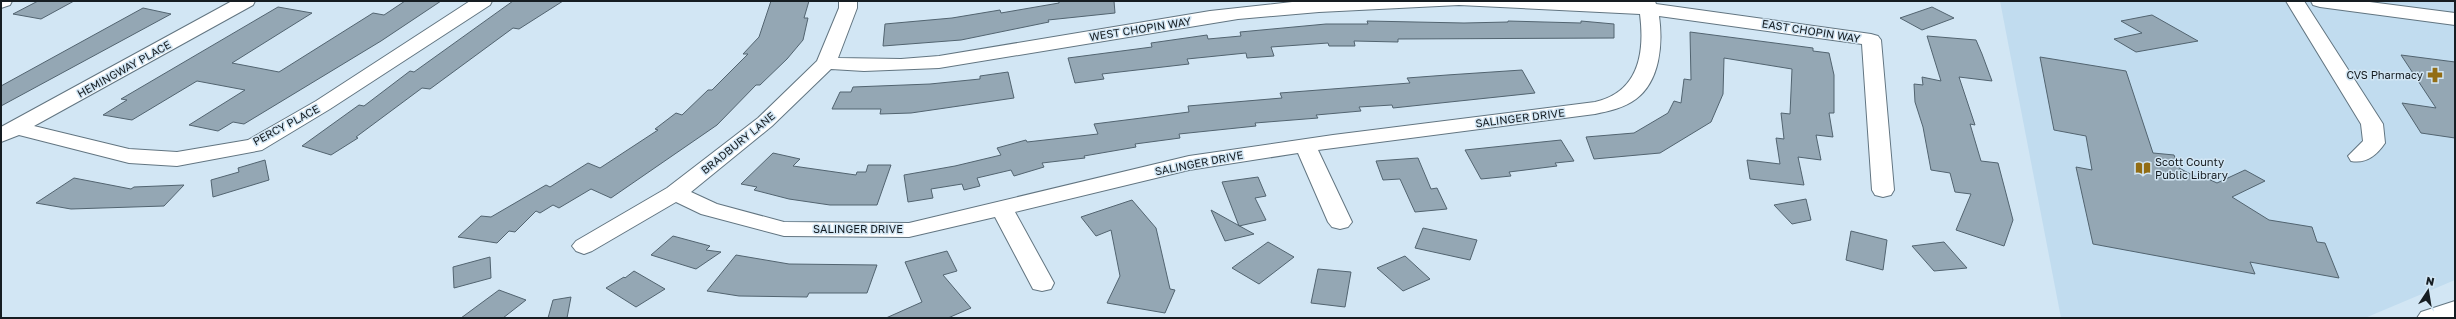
<svg xmlns="http://www.w3.org/2000/svg" width="2456" height="319" viewBox="0 0 2456 319" font-family="'Golos Text',sans-serif">
	<style>
		.built { fill: #c1dcef }
		.building { fill: #94a7b4; stroke: #526470 }
		.lines { fill: none; stroke-linecap: round; stroke-linejoin: round }
		.minor-casing { stroke: #627581; stroke-width: 2 }
		.minor { fill: #fff; fill-rule: evenodd }
		.labels { text-anchor: middle; stroke-width: 3; stroke-linejoin: round; paint-order: stroke }
		.street-label { font-size: 11px; fill: #161d22; stroke: #d2e6f4 }
		.poi-label { font-size: 11px; fill: #161d22; stroke: #d2e6f4; text-anchor: end }
	</style>
	<rect width="100%" height="100%" fill="#d2e6f4"/>
	<path class="built" d="M2000,1H2455V280L2365,318H2061Z"/>
	<path class="building" d="M38,1H74L41,19L13,14Z
		M405,1H441L381,41L244,124L233,122L218,131L189,125L245,90L197,81L132,120L103,115L127,100L121,99L278,7L312,13L232,63L279,72L373,13L384,15Z
		M513,1H563L519,29L513,28L430,89L422,88L356,137L358,138L331,155L302,146L359,105L364,106L410,71L414,72Z
		M771,1H809L804,18H808L803,40L787,59L760,85H756L717,125L611,198L591,189L559,208L553,205L540,213L536,211L515,232L509,231L497,243L458,237L481,216L491,217L546,185L550,187L588,163L600,168L658,130L655,129L676,113L682,115L708,90H712L748,54H743L759,37Z
		M1059,1H1114L1115,13L1048,20L1049,22L961,40L883,46L885,24L952,18L1000,10L1001,13L1059,3Z
		M1932,7L1954,18L1922,30L1900,18Z
		M143,8L171,14L1,106V86Z
		M2152,15L2198,41L2136,52L2114,39L2142,33L2121,21Z
		M1367,21L1464,23L1508,22V21L1581,23V21L1614,24V38L1398,39V42L1354,41L1355,46H1329L1328,43L1271,47L1274,56L1247,58L1246,53L1187,59L1189,64L1102,74L1104,79L1075,83L1068,58L1152,47L1151,43L1207,35L1208,39L1241,36L1240,32L1326,24H1368Z
		M1690,32L1813,48V51L1829,53L1834,75V113H1829L1833,137L1816,135L1821,160L1798,157L1804,185L1750,179L1747,160L1780,164L1776,138L1784,139L1781,113L1790,114L1792,69L1724,58L1723,94L1711,122L1660,153L1594,159L1586,137L1634,133L1668,113L1674,101L1681,103L1684,79L1691,80Z
		M1927,36L1976,40L1982,54L1992,81L1959,77L1975,125L1970,124L1981,161L1998,163L2013,220L2004,246L1956,230L1971,194L1955,192L1950,173L1931,170L1923,127L1915,102L1914,84L1923,85L1922,77L1941,81Z
		M2401,55L2455,62V138L2421,133L2402,103L2436,108Z
		M2040,57L2126,71L2153,153L2174,155L2179,168L2202,180L2206,178L2217,183L2245,170L2265,181L2232,197L2269,220L2312,227L2317,242L2325,243L2339,278L2250,262L2255,274L2093,244L2076,167L2092,170L2086,136L2054,130Z
		M1522,70L1535,93L1393,108L1392,105L1359,107L1361,111L1316,115L1318,118L1255,123L1256,126L1179,134L1180,138L1135,144L1136,147L1084,156L1085,158L1042,163L1044,167L1014,176L1011,170L977,178L980,186L964,190L962,184L931,189L933,198L908,202L904,175L955,166L1001,155L997,148L1026,140L1027,142L1098,134L1094,124L1189,112L1188,106L1282,98L1280,93L1410,83L1407,78L1447,75Z
		M1008,72L1014,98L911,113L880,114L881,109H832L840,92H851L853,87L930,84L980,79V76Z
		M1561,140L1574,161L1555,163L1557,166L1509,172L1511,176L1481,179L1465,150Z
		M773,153L800,159L793,166L856,175L857,172H866L868,165H891L877,205H830L789,199L754,190L757,187L741,184Z
		M1418,158L1431,189L1437,188L1447,209L1415,212L1400,179L1383,180L1376,161Z
		M265,160L269,180L213,197L211,180L239,172L238,168Z
		M1258,177L1266,196L1255,198L1266,220L1239,226L1222,182Z
		M74,178L131,189L134,187L184,185L164,206L71,209L36,203Z
		M1806,199L1811,220L1792,224L1774,205Z
		M1132,200L1156,228L1170,289L1175,290L1165,313L1107,303L1120,276L1111,230L1096,236L1081,217Z
		M1211,210L1254,234L1225,241Z
		M1423,228L1477,240L1470,260L1415,248Z
		M1851,231L1887,240L1883,270L1846,260Z
		M673,236L710,246L706,250L721,252L696,269L651,255Z
		M1268,242L1294,257L1259,284L1232,268Z
		M1944,242L1967,268L1934,271L1912,246Z
		M947,251L957,271L943,275L971,308L948,318H886L922,302L905,262Z
		M736,255L789,264L877,265L867,293H809L807,297L739,296L707,291Z
		M1405,256L1430,279L1403,291L1377,268Z
		M490,257L491,278L454,288L453,267Z
		M1318,269L1351,272L1345,307L1311,303Z
		M634,271L665,289L636,307L606,288L624,277L625,278Z
		M499,290L526,300L503,318H461Z
		M571,297L567,318H548L553,300Z"/>
	<g class="lines">
		<g class="minor-casing">
			<path id="minor" d="M1,1H12L10,5L1,8Z
				M232,1H255L253,5L34,126L129,149L177,152L248,140L316,101L470,1H492L490,5L330,109L262,150L177,166L129,163L19,135L1,142V127Z
				M839,1H857V8L838,58L901,59L939,56L1210,11L1292,2L1655,1L1656,4L1871,34L1878,36L1881,40L1894,190L1891,195L1883,197L1875,195L1872,190L1862,44L1659,16C1663,44 1660,81 1636,99C1624,108 1609,111 1595,114L1318,150L1352,222L1348,227L1340,229L1332,227L1328,222L1298,153L1189,170L1015,212L1054,283L1051,289L1042,291L1033,289L995,217L909,237L784,236L701,214L676,202L592,251L584,254L576,251L572,246L576,241L667,188L758,118L817,61L839,8ZM1459,5L1640,14C1645,53 1639,92 1595,102L1333,135L1189,156L909,223L784,222L717,204L691,192L772,126L831,69L864,71L939,68L1238,19L1319,12Z
				M2286,1H2304L2383,124L2385,143C2377,155 2366,164 2351,161L2348,156L2363,141L2361,124Z
				M2311,1H2362L2455,13V25L2320,7L2313,5Z
				M2455,301V318H2417L2421,312Z"/>
		</g>
		<use href="#minor" class="minor"/>
	</g>
	<defs>
		<g id="pharmacy-bare" transform="scale(1.2)"><path d="M-2-6h4v4h4v4h-4v4h-4v-4h-4v-4h4Z" fill="#926d14" stroke="#d2e6f4" stroke-width="2.5" paint-order="stroke"/></g>
		<g id="library-bare" transform="scale(1.2)"><path d="M-6-4Q-3-5.5-.7-3.5V5Q-3 3-6 4ZM6-4Q3-5.5 .7-3.5V5Q3 3 6 4Z" fill="#926d14" stroke="#d2e6f4" stroke-width="2.5" paint-order="stroke"/></g>
	</defs>
	<g fill-rule="evenodd">
		<use href="#pharmacy-bare" x="2435" y="75"/>
		<use href="#library-bare" x="2143" y="168"/>
	</g>
	<g class="labels">
		<g class="street-label">
			<text transform="translate(1140 29) rotate(-9)" y="4">WEST CHOPIN WAY</text>
			<text transform="translate(1811 31) rotate(9)" y="4">EAST CHOPIN WAY</text>
			<text transform="translate(124 69) rotate(-29)" y="4">HEMINGWAY PLACE</text>
			<text transform="translate(1520 118) rotate(-7)" y="4">SALINGER DRIVE</text>
			<text transform="translate(286 125) rotate(-28)" y="4">PERCY PLACE</text>
			<text transform="translate(738 143) rotate(-39)" y="4">BRADBURY LANE</text>
			<text transform="translate(1199 163) rotate(-11)" y="4">SALINGER DRIVE</text>
			<text x="858" y="233">SALINGER DRIVE</text>
		</g>
		<g class="poi-label">
			<text x="2423" y="79">CVS Pharmacy</text>
			<text x="2155" y="166" text-anchor="start">Scott County<tspan x="2155" dy="13">Public Library</tspan></text>
		</g>
	</g>
	<rect width="2456" height="319" fill="none" stroke="#161d22" stroke-width="4"/>
	<g transform="translate(2428 291) rotate(12)" stroke="#d2e6f4" stroke-width="3" paint-order="stroke">
	<path d="M0-3L7 15L0 10L-7 15Z" fill="#161d22"/>
	<text y="-6" font-size="11" font-weight="bold" text-anchor="middle" fill="#161d22">N</text>
	</g>
</svg>
